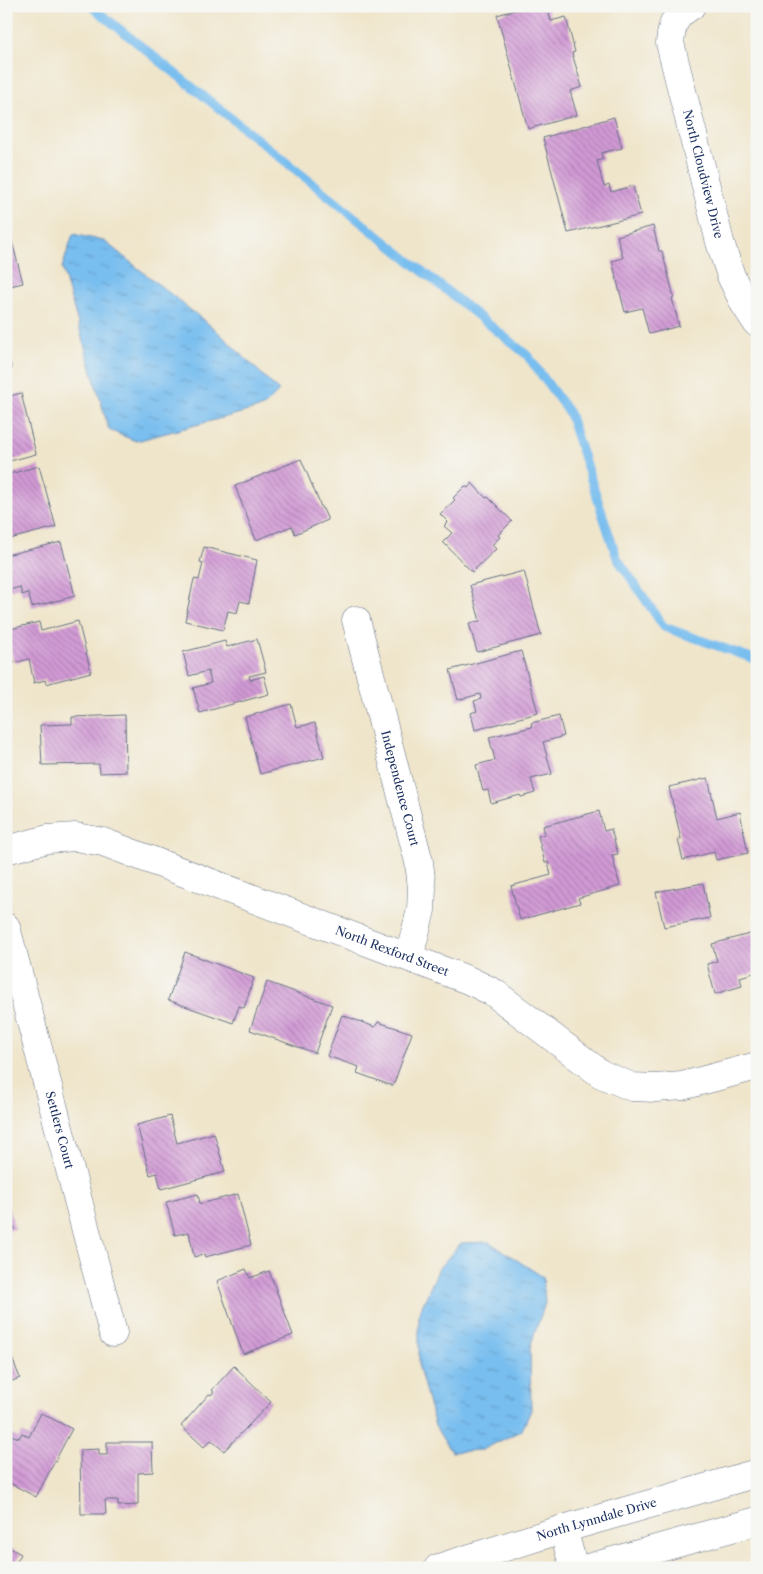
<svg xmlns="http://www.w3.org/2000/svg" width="763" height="1574" viewBox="0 0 763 1574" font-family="'Libre Caslon Text',serif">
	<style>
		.water { fill: url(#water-ripples); stroke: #4a76a6 }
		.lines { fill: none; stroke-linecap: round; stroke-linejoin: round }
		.stream { stroke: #78beef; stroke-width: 9 }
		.building { fill: url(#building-back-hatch) }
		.minor-casing { stroke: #656f84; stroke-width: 29 }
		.major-casing { stroke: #656f84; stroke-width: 29 }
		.minor { stroke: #fff; stroke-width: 28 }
		.major { stroke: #fff; stroke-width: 28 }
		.labels { text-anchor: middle; stroke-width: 4; stroke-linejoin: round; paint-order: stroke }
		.street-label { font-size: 12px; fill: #1b2f5e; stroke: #f6f6f2 }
	</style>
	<defs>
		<pattern id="water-ripples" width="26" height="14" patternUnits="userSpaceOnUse" patternTransform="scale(1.25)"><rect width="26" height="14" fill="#78beef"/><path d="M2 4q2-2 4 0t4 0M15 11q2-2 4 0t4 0" fill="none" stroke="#629bc5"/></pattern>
		<pattern id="building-back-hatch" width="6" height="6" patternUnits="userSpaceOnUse" patternTransform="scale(1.25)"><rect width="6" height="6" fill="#d29ad5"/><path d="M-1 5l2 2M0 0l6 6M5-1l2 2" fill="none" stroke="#aa7eb0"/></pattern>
	</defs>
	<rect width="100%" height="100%" fill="#f6f6f2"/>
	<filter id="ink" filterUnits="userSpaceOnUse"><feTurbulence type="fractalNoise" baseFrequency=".02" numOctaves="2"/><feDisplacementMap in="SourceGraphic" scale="10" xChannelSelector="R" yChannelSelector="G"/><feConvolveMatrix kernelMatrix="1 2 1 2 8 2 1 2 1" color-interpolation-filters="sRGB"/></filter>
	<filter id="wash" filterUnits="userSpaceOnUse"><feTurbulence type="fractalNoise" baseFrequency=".0096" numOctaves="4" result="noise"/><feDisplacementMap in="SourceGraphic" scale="20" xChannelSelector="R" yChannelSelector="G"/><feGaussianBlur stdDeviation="1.12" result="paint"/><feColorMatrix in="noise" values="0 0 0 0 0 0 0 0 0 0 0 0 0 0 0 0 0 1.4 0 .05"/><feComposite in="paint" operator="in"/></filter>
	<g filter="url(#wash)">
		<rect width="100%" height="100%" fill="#efe5ca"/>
		<path class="water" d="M73,234L104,241L217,331L279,391L263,407L136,441L109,430L62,268Z
			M489,1242L543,1277L545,1303L530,1347L531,1410L522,1430L482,1450L451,1452L435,1426L419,1368V1313L439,1268L461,1243Z"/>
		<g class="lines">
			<path class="stream" d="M91,6L527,355L569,413L617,558L664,627L757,660"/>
		</g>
		<g id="blocks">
			<path class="building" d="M529,6H547L551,21L566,17L575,52L572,53L582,87L570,91L577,115L528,129L497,15Z
				M614,117L622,148L601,153L603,159L597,161L604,187L609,185L611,192L633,186L641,215L568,233L543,138Z
				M653,226L659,251H662L674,297L672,298L679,326L649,334L642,308L625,312L612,261L623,258L617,236Z
				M10,234L23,283L6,287V235Z
				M6,349L12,369L6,371Z
				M21,393L36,454L6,462V397Z
				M301,459L322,509H323L328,520L295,534L292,526L256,540L235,486Z
				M39,466L56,527L6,540V475Z
				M472,483L486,498L488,497L512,521L498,535L500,537L492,545L496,549L472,572L443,542L452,533L444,526L448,522L440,514L455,500L453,498L465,486L468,488Z
				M61,542L75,596L32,607L28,593L22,595L20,587L6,591V555Z
				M204,547L257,560L249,603L240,601L237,613L228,611L223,630L185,621L194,579L199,580L203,563L200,562Z
				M524,571L541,635L477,652L469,623L480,621L470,585Z
				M78,621L91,672L46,684L45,680L34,683L29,659L14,663L6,630L39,622L41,631Z
				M257,639L266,672L249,676L250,680L264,676L269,694L200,713L193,688L211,683L208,671L189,676L183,652L225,641L227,647Z
				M521,651L538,713L475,730L471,713L477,711L474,701L481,699L480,694L458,700L450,670Z
				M291,704L297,727L315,723L324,757L260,774L245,717Z
				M125,715L126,772L100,773L99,764L42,765L40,725L72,724V717Z
				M559,716L564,736L543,742L552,774L531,779L535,793L521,797L520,795L491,803L488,790L483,791L476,765L495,760L489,737L532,727L531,723Z
				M708,778L717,818L740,812L748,853L716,860L714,852L683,860L678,840L681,839L669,787Z
				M599,811L604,831L611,829L618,854L612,855L620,886L578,898L580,903L520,920L511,886L551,875L548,862L545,863L538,836L545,834L543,826Z
				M703,883L710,918L664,927L656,892Z
				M757,932V972L740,977L742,986L715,994L707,964L717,961L712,944Z
				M185,952L254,978L244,1008L239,1006L233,1023L168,1000Z
				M267,982L332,1005L315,1053L250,1030Z
				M342,1015L375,1027L378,1022L412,1033L393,1086L357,1073L359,1067L327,1056Z
				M170,1116L177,1143L214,1133L225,1172L161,1189L157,1173L150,1175L137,1125Z
				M757,1174V1195H756L751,1176Z
				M198,1194L200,1204L238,1194L251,1245L205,1257L204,1254L194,1257L189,1232L175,1235L166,1202Z
				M6,1200L15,1229L6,1231Z
				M246,1269L250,1278L269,1271L293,1335L243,1354L217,1281Z
				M8,1348L20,1378L7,1383L10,1391L6,1392V1349Z
				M234,1366L271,1402L224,1451L211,1440L204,1447L181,1426L209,1394L211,1395L214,1392L212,1390Z
				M41,1413L72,1429L36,1497L6,1481V1433L19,1438L22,1433L29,1437Z
				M107,1442H152L153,1472L138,1473V1505L118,1506V1500H105L106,1514H81L80,1450L99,1449V1455H107Z
				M10,1548L21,1554L14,1567L6,1563V1555Z"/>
		</g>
	</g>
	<g filter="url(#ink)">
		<use href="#blocks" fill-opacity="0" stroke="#656f84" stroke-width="1"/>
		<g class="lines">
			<g class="minor-casing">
				<g id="minor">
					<path id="s1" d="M691,6C674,16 672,24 670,43L720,242L731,276L744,303L757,323"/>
					<path id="s2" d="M356,620L419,862L422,888L421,910L409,957"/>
					<path id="s3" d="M6,850L48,839L76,837L103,842L468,980L493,992L601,1074L632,1087L656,1088L682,1086L757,1066"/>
					<path id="s4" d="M6,927L113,1333"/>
					<path d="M563,1529L574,1568"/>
				</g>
			</g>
			<g class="major-casing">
				<g id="major">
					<path id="s5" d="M438,1568L563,1529L757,1473"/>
					<path d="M588,1568L757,1521"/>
				</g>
			</g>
			<use href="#minor" class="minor"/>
			<use href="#major" class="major"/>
		</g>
	</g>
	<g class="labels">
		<g class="street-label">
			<text dy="4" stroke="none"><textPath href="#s1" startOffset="180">North Cloudview Drive</textPath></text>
			<text dy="4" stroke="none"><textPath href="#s2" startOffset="174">Independence Court</textPath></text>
			<text dy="4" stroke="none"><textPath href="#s3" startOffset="408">North Rexford Street</textPath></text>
			<text dy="4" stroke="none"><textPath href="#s4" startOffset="210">Settlers Court</textPath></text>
			<text dy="4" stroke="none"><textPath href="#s5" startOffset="166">North Lynndale Drive</textPath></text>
		</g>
	</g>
	<rect width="763" height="1574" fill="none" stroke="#f6f6f2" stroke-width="25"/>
</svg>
